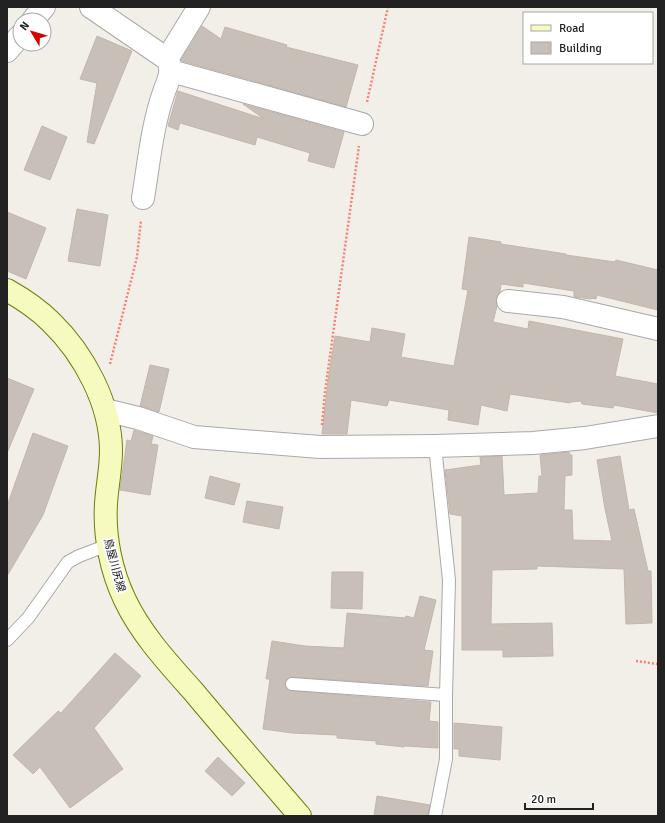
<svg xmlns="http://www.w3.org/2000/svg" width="665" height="823" viewBox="0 0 665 823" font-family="Signika,'Noto Sans JP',sans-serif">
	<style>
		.building { fill: #c7bfb8; stroke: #c4b6ab }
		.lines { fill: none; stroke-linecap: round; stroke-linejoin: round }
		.service-casing { stroke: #a9a9a9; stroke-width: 14 }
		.minor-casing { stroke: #a9a9a9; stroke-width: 24 }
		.secondary-casing { stroke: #707d05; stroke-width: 24 }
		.path { stroke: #fa8072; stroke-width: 2.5; stroke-dasharray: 2 2; stroke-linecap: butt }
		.service { stroke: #fff; stroke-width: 12 }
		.minor { stroke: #fff; stroke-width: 22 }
		.secondary { stroke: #f7fabf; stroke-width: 22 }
		.labels { text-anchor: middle; stroke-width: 4; stroke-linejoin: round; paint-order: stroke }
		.street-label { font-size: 11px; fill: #222; stroke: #fff }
	</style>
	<rect width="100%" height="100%" fill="#f2efe9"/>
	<path class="building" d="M202,26L221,39L225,27L287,45L286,47L358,65L346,107L182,61L181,60Z
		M97,36L132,51L94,144L87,142L97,83L80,79Z
		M178,91L264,119L243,104L344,132L334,168L308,161L310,153L257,137L255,145L180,123L178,130L168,126Z
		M42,126L67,137L50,180L24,170Z
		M77,209L108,215L100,266L68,261Z
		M7,212L46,228L26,279L7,271Z
		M469,237L501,242V244L566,254V255L615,262L616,260L658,270V310L597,295L596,299L591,298V299L574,297V291L523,283V287L501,284L500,292L496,299L497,306L493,322L528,329L529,321L623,339L615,376L658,384V413L614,405L613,408L582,404L581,401L571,402L570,403L510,394L507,411L481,405L478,425L448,420L449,410L389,400L387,406L351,400L347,434H322L328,381L335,336L370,342L372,328L405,334L401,357L454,366L468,290L462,289Z
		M150,365L169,369L159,412L140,406Z
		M7,378L34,389L7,453Z
		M134,430L153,436L151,444L158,445L150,495L120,490L127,440L131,441Z
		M33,433L68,446L43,515L7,576V506Z
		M569,452L570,455H572V475L565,476L564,510H572L573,540L612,541L605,509L597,460L620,456L629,510L634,509L648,571H651L652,623L626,624L624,569L537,566V569L492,570L491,624L552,623L553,656L503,657V650H462V516L450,514L445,470L481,465L480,457L502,456L504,495L538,493L539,476H542L540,455Z
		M210,476L240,484L234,505L205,498Z
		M247,501L283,507L279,529L243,522Z
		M332,572H363L362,609L331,608Z
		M420,596L436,600L424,650L433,651L428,686L293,677L286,680L285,684L288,690L291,691L431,702L429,721L438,722V748L404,746V747L376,744V741L337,738V735L292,733L263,729L270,679H266L272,641L305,646L344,648L347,613L405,618L406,616L414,618Z
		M115,653L141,676L94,728L123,769L70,808L40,767L33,774L13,755L58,711L61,713Z
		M454,723L502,727L500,760L459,756V749H454Z
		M218,757L245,783L232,796L205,771Z
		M377,796L430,805L428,816H374Z"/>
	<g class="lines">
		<g class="service-casing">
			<path id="service" d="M435,446L449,580L446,695V759L435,816
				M7,640L28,618L68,562L79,556L108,545
				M292,684L446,695"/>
		</g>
		<g class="minor-casing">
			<path id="minor" d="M91,7L167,59C174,70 168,81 164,92C152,126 149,162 143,198
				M33,20L44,7
				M7,51L20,36
				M167,59L199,7
				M171,71L362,124
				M508,301L563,307L658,329
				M105,410L138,418L194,437L320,447L435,446L533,443L585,438L658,426"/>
		</g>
		<g class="secondary-casing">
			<path id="secondary" d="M7,290C23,299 38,309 51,322C84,354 111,404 111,451C111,469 107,486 106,504C104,536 111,571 125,600C141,634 168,663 193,691C228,733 264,774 300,816"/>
		</g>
		<path class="path" d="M367,102L388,7
			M110,364L137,257L141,220
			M322,425L325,392L359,146
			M636,661L658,664"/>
		<use href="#service" class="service"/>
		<use href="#minor" class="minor"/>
		<use href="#secondary" class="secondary"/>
	</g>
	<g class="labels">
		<g class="street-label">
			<text transform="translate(115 565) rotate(75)" y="4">鳥屋川尻線</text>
		</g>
	</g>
	<rect width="665" height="823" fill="none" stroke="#222222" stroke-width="16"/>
	<rect x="523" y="12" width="130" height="52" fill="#ffffff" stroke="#a7a7a7"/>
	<rect x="531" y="25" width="20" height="6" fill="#f7fabf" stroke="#a7a7a7"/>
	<text x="559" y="32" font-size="12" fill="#222222">Road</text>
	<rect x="531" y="42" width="20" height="12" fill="#c7bfb8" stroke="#a7a7a7"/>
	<text x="559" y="52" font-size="12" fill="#222222">Building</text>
	<g transform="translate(32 32) rotate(308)"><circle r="19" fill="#ffffff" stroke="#a7a7a7"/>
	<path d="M0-3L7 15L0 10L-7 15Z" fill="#d40000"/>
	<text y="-6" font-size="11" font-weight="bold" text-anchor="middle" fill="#222222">N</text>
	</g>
	<path d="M525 803v6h68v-6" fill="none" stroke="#222222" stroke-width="2"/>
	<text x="531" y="803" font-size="12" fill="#222222" stroke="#ffffff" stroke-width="3" paint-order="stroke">20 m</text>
</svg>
